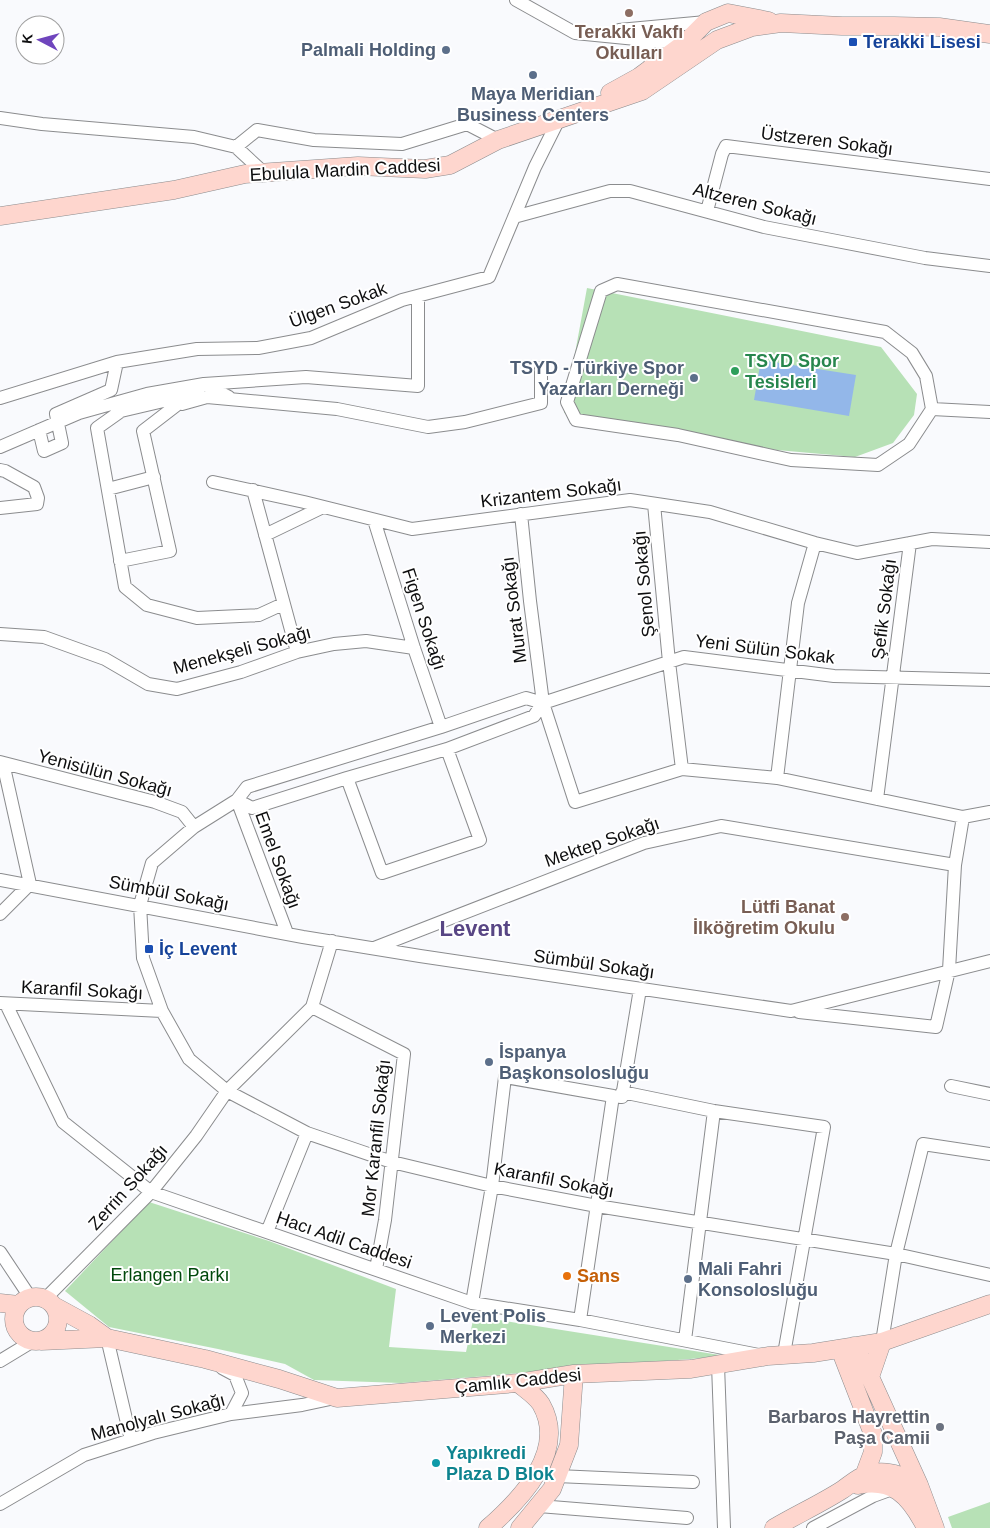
<svg xmlns="http://www.w3.org/2000/svg" width="990" height="1528" viewBox="0 0 990 1528" font-family="Arial,sans-serif">
	<style>
		.green { fill: #b7e1b6 }
		.water { fill: #93b7e9 }
		.lines { fill: none; stroke-linecap: round; stroke-linejoin: round }
		.street-casing { stroke: #8b8c8e; stroke-width: 14 }
		.secondary-casing { stroke: #8b8c8e; stroke-width: 19 }
		.street { stroke: #fff; stroke-width: 12 }
		.secondary { stroke: #fed6ce; stroke-width: 18 }
		.education-dot { fill: #8d6e63; stroke: #fff; stroke-width: 2 }
		.transit-dot { fill: #1a4fb4; stroke: #fff; stroke-width: 2 }
		.service-dot { fill: #5c6f8a; stroke: #fff; stroke-width: 2 }
		.leisure-dot { fill: #2e9e5b; stroke: #fff; stroke-width: 2 }
		.food-dot { fill: #e8710a; stroke: #fff; stroke-width: 2 }
		.worship-dot { fill: #6b7280; stroke: #fff; stroke-width: 2 }
		.culture-dot { fill: #0f9aa8; stroke: #fff; stroke-width: 2 }
		.labels { text-anchor: middle; stroke-width: 4; stroke-linejoin: round; paint-order: stroke }
		.education-label { font-size: 18px; font-weight: bold; fill: #785e54; stroke: #fff }
		.transit-label { font-size: 18px; font-weight: bold; fill: #164399; stroke: #fff; text-anchor: start }
		.service-label { font-size: 18px; font-weight: bold; fill: #4e5e75; stroke: #fff; text-anchor: start }
		.street-label { font-size: 18px; fill: #0e0e0f; stroke: #fff }
		.leisure-label { font-size: 18px; font-weight: bold; fill: #27864d; stroke: #fff; text-anchor: start }
		.park-label { font-size: 18px; fill: #00480b; stroke: #fff }
		.food-label { font-size: 18px; font-weight: bold; fill: #c56008; stroke: #fff; text-anchor: start }
		.worship-label { font-size: 18px; font-weight: bold; fill: #5b616d; stroke: #fff; text-anchor: end }
		.culture-label { font-size: 18px; font-weight: bold; fill: #0d838f; stroke: #fff; text-anchor: start }
		.district-label { font-size: 22px; font-weight: bold; fill: #584684; stroke: #fff }
	</style>
	<rect width="100%" height="100%" fill="#f9fafd"/>
	<path class="green" d="M587,288L881,347L917,394L914,415L893,443L855,457L777,450L564,413Z
		M149,1202L269,1241L396,1289L389,1347L466,1352L474,1316L726,1356L401,1383L314,1380L285,1364L218,1349L109,1327L65,1291Z
		M990,1502V1528H952L948,1517Z"/>
	<path class="water" d="M761,360L856,375L849,416L754,400Z"/>
	<g class="lines">
		<g class="street-casing">
			<path id="street" d="M516,0L575,33L687,44
				M619,30L706,22
				M634,38C648,48 653,51 650,69
				M0,118L42,124L194,137L236,147L263,172
				M236,147L257,130L314,140L402,144L467,124L498,140
				M707,211L722,154L726,146L990,179
				M514,217L610,191H630L764,227L925,258L990,266
				M617,284L885,332L912,353L926,376L932,409L909,444L878,465L791,460L678,435L576,420L567,402L601,291Z
				M185,396L121,411L97,428L125,587L147,605L197,618L259,615L283,604
				M229,397L204,384L306,377L418,386V296
				M0,398L117,362L197,349L258,348L311,338L402,300L489,277L535,167L559,119
				M182,404L207,397L337,409L428,427L465,422L541,403V368
				M932,409L990,412
				M39,430L44,451L62,443L56,414L111,390L117,362
				M0,447L79,413L147,394L204,384L143,431L170,551L120,561
				M0,470L5,471L34,487L38,498L37,504L0,508
				M213,482L304,502L412,529L630,500L710,512L815,543L857,553L932,539L990,542
				M108,489L154,477
				M253,490L297,652
				M521,514L530,601L543,703L575,802L682,769L669,662L654,504
				M374,520L414,648L441,727
				M265,535L323,507
				M815,543L798,603L777,778L963,817
				M0,634L44,637L105,659L148,684L177,689L241,672L297,652L334,644L366,641L414,648
				M543,703L526,698L441,727L247,787L237,800L194,827L152,863L140,905L143,958L162,1011L189,1059L227,1091L307,1133L392,1162L492,1186L597,1206L896,1254L990,1275
				M543,703L684,657L834,676L990,680
				M0,762L155,802L182,812L194,827
				M682,769L777,778
				M347,778L382,873L480,840L447,749
				M877,799L910,543
				M237,800L252,808L347,778L447,749L534,716L543,703
				M237,800L287,933
				M0,880L303,937L420,956L791,1011L990,961
				M0,914L30,884L3,763
				M374,948L644,843L721,826L955,865
				M0,1003L162,1011
				M6,1004L63,1122L151,1192L472,1303L580,1320L759,1355
				M312,1007L404,1054L385,1220L376,1269
				M799,1012L936,1027L949,970L955,865L963,817L990,812
				M951,1086L990,1094
				M622,1092L714,1111L824,1127L784,1354
				M620,1097H622L640,989
				M267,1232L307,1133
				M0,1252L30,1297
				M46,1298L151,1192L196,1136L227,1091L312,1007L332,941
				M472,1303L492,1186L505,1077L613,1096L580,1320
				M107,1338L131,1440
				M685,1340L714,1111
				M882,1342L896,1254L923,1144L990,1154
				M0,1361L33,1341
				M718,1365L724,1528
				M222,1368L235,1375L242,1393L231,1414
				M557,1476L693,1482
				M0,1504L84,1455L153,1433L231,1414L302,1405L335,1398
				M539,1506L687,1518
				M813,1528L873,1496L895,1488"/>
		</g>
		<g class="secondary-casing">
			<path id="secondary" d="M610,93L639,77L685,43L706,22L728,13L769,21
				M0,216L174,190L245,174L358,166L425,169L450,165L498,140L642,91L717,40L752,27L781,23L842,26H894L939,27L990,34
				M14 1319a22 22 0 1 1 44 0a22 22 0 1 1-44 0Z
				M0,1303L19,1305
				M54,1306L89,1325L107,1338L205,1359L279,1379L337,1398L518,1383L574,1374L691,1369L768,1356L813,1353L882,1342L990,1304
				M41,1341L107,1338
				M854,1346L870,1377L919,1485L935,1528
				M840,1349L873,1434V1452L864,1476
				M870,1377L882,1342
				M858,1485C893,1478 909,1496 924,1524
				M488,1528C521,1499 568,1451 541,1404C536,1396 525,1389 518,1383
				M520,1528L552,1489L569,1445L574,1374
				M774,1528C796,1515 820,1504 842,1490C851,1484 860,1475 872,1473C889,1470 911,1476 920,1492"/>
		</g>
		<use href="#street" class="street"/>
		<use href="#secondary" class="secondary"/>
	</g>
	<g class="education-dot">
		<circle cx="629" cy="13" r="5"/>
		<circle cx="845" cy="917" r="5"/>
	</g>
	<g class="transit-dot">
		<rect x="848" y="37" width="10" height="10" rx="2.5"/>
		<rect x="144" y="944" width="10" height="10" rx="2.5"/>
	</g>
	<g class="service-dot">
		<circle cx="446" cy="50" r="5"/>
		<circle cx="533" cy="75" r="5"/>
		<circle cx="694" cy="378" r="5"/>
		<circle cx="489" cy="1062" r="5"/>
		<circle cx="688" cy="1279" r="5"/>
		<circle cx="430" cy="1326" r="5"/>
	</g>
	<circle class="leisure-dot" cx="735" cy="371" r="5"/>
	<circle class="food-dot" cx="567" cy="1276" r="5"/>
	<circle class="worship-dot" cx="940" cy="1427" r="5"/>
	<circle class="culture-dot" cx="436" cy="1463" r="5"/>
	<g class="labels">
		<g class="education-label">
			<text x="629" y="38">Terakki Vakfı<tspan x="629" dy="21">Okulları</tspan></text>
			<text x="835" y="913" text-anchor="end">Lütfi Banat<tspan x="835" dy="21">İlköğretim Okulu</tspan></text>
		</g>
		<g class="transit-label">
			<text x="863" y="48">Terakki Lisesi</text>
			<text x="159" y="955">İç Levent</text>
		</g>
		<g class="service-label">
			<text x="436" y="56" text-anchor="end">Palmali Holding</text>
			<text x="533" y="100" text-anchor="middle">Maya Meridian<tspan x="533" dy="21">Business Centers</tspan></text>
			<text x="684" y="374" text-anchor="end">TSYD - Türkiye Spor<tspan x="684" dy="21">Yazarları Derneği</tspan></text>
			<text x="499" y="1058">İspanya<tspan x="499" dy="21">Başkonsolosluğu</tspan></text>
			<text x="698" y="1275">Mali Fahri<tspan x="698" dy="21">Konsolosluğu</tspan></text>
			<text x="440" y="1322">Levent Polis<tspan x="440" dy="21">Merkezi</tspan></text>
		</g>
		<g class="street-label">
			<text transform="translate(827 141) rotate(7)" y="6">Üstzeren Sokağı</text>
			<text transform="translate(345 170) rotate(-3)" y="6">Ebulula Mardin Caddesi</text>
			<text transform="translate(755 204) rotate(14)" y="6">Altzeren Sokağı</text>
			<text transform="translate(338 305) rotate(-20)" y="6">Ülgen Sokak</text>
			<text transform="translate(551 493) rotate(-7)" y="6">Krizantem Sokağı</text>
			<text transform="translate(644 584) rotate(-95)" y="6">Şenol Sokağı</text>
			<text transform="translate(884 609) rotate(-83)" y="6">Şefik Sokağı</text>
			<text transform="translate(514 610) rotate(-97)" y="6">Murat Sokağı</text>
			<text transform="translate(424 619) rotate(72)" y="6">Figen Sokağı</text>
			<text transform="translate(765 649) rotate(7)" y="6">Yeni Sülün Sokak</text>
			<text transform="translate(242 650) rotate(-15)" y="6">Menekşeli Sokağı</text>
			<text transform="translate(105 773) rotate(15)" y="6">Yenisülün Sokağı</text>
			<text transform="translate(602 842) rotate(-19)" y="6">Mektep Sokağı</text>
			<text transform="translate(278 860) rotate(70)" y="6">Emel Sokağı</text>
			<text transform="translate(169 893) rotate(11)" y="6">Sümbül Sokağı</text>
			<text transform="translate(594 964) rotate(8)" y="6">Sümbül Sokağı</text>
			<text transform="translate(82 990) rotate(3)" y="6">Karanfil Sokağı</text>
			<text transform="translate(376 1138) rotate(-84)" y="6">Mor Karanfil Sokağı</text>
			<text transform="translate(554 1180) rotate(11)" y="6">Karanfil Sokağı</text>
			<text transform="translate(128 1187) rotate(-48)" y="6">Zerrin Sokağı</text>
			<text transform="translate(344 1240) rotate(19)" y="6">Hacı Adil Caddesi</text>
			<text transform="translate(518 1381) rotate(-6)" y="6">Çamlık Caddesi</text>
			<text transform="translate(158 1417) rotate(-15)" y="6">Manolyalı Sokağı</text>
		</g>
		<g class="leisure-label">
			<text x="745" y="367">TSYD Spor<tspan x="745" dy="21">Tesisleri</tspan></text>
		</g>
		<g class="park-label">
			<text x="170" y="1281">Erlangen Parkı</text>
		</g>
		<g class="food-label">
			<text x="577" y="1282">Sans</text>
		</g>
		<g class="worship-label">
			<text x="930" y="1423">Barbaros Hayrettin<tspan x="930" dy="21">Paşa Camii</tspan></text>
		</g>
		<g class="culture-label">
			<text x="446" y="1459">Yapıkredi<tspan x="446" dy="21">Plaza D Blok</tspan></text>
		</g>
		<g class="district-label">
			<text x="475" y="936">Levent</text>
		</g>
	</g>
	<g transform="translate(40 40) rotate(276)"><circle r="24" fill="#ffffff" stroke="#9f9f9f"/>
	<path d="M0-4L9 19L0 12L-9 19Z" fill="#6f45bd"/>
	<text y="-8" font-size="14" font-weight="bold" text-anchor="middle" fill="#0e0e0f">K</text>
	</g>
</svg>
